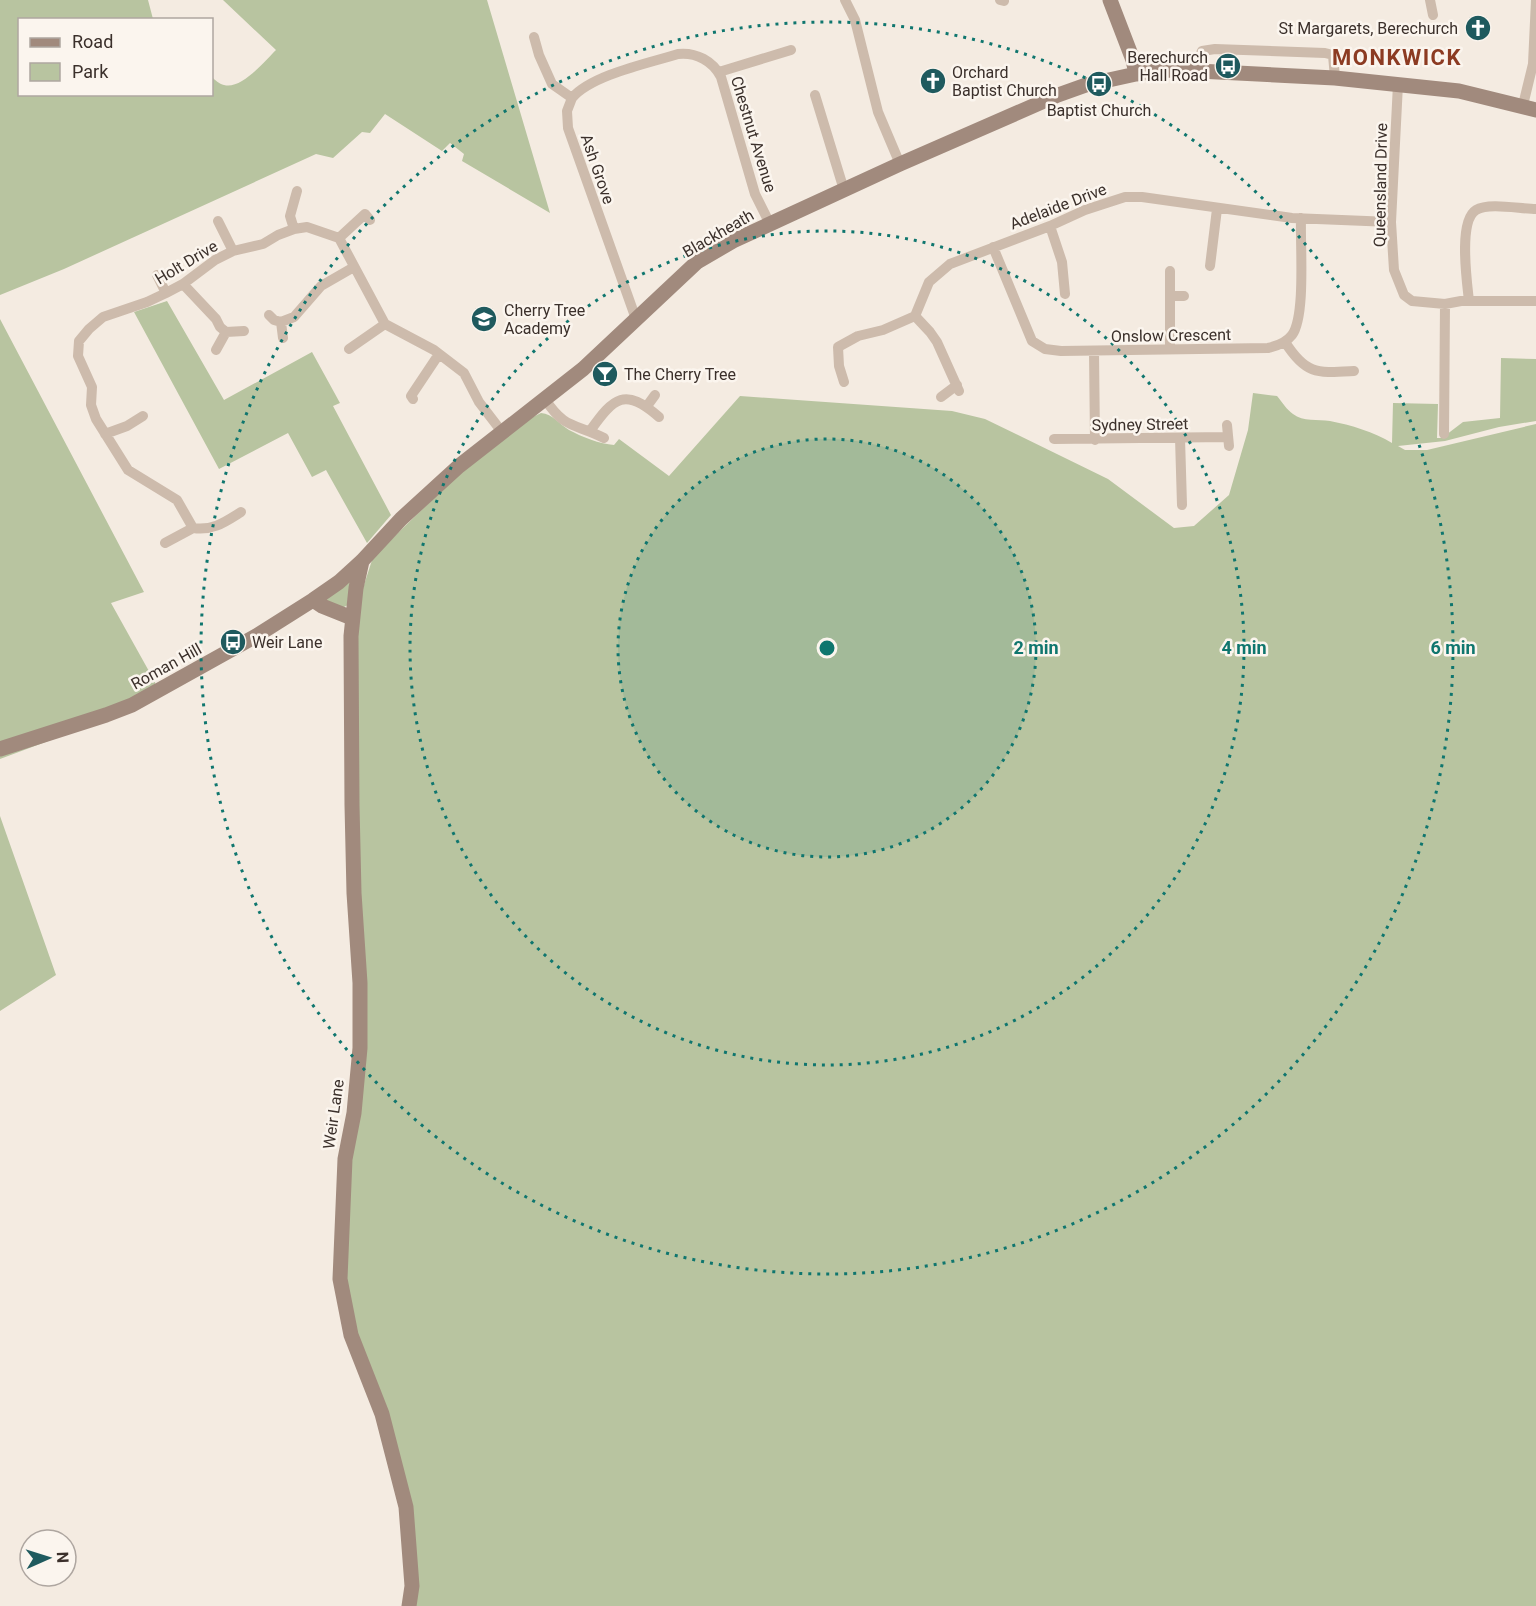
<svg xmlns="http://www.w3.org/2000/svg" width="1536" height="1606" viewBox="0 0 1536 1606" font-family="Roboto,sans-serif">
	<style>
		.green { fill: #b8c4a0 }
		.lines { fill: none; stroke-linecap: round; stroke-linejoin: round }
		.street { stroke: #cdbbac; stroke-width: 10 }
		.secondary { stroke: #a18a7d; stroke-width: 15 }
		.ring { fill: none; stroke: #0f766e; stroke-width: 3; stroke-dasharray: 3 6 }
		.labels { text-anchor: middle; stroke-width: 5; stroke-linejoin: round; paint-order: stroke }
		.poi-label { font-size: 16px; fill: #3b302b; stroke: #fbf5ee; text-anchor: start }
		.street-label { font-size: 16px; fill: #3b302b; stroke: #fbf5ee }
		.district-label { font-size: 22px; font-weight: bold; letter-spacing: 1.5px; fill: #8c3b22; stroke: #fbf5ee }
		.centre { fill: #0f766e; stroke: #fbf5ee; stroke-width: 3 }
		.ring-label { font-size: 18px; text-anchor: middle; font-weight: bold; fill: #0f766e; stroke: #fbf5ee; stroke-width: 5; stroke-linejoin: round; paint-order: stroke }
	</style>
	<rect width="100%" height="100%" fill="#f4ebe1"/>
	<path class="green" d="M0,0H148L153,19L20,20V94H212V77C215,80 219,84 224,85C241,90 265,61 276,50L223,0H487L550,213L462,161L464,154L450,143L442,151L385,114L370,133L362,132L333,158L316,154L64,269L0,295Z
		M167,301L224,400L312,352L340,403L333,406L391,515L367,543L326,470L312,477L288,433L219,469L134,312Z
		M0,319L144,592L111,603L155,682L158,697L118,715L0,759Z
		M1501,358L1536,359V421L1499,427L1445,441L1398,446L1405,450H1427L1536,424V1606H409L411,1553L340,1279L354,1113L351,636L363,588L373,557L462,471L529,419L541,413C553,414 559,424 569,430C582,437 600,444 614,445L619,439L669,476L740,396L952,411L985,419L1108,479L1174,528L1194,526L1229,495L1248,430L1253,393L1277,396C1282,402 1287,410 1293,414C1303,422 1318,419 1330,421C1351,425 1374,432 1392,443L1393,403L1438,404L1437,438H1442L1463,422L1500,418Z
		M356,573L350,604L342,608L323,600Z
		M0,816L56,975L0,1011Z"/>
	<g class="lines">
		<path class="street" d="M845,0L855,20L878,112L900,164
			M1000,0L1004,1
			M1430,0L1433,15
			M534,37L539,55L552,84L572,98L567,111L568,128L636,319
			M1198,71L1199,58L1202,51L1215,49L1325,53L1333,55L1335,78
			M719,72L791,50
			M1398,84L1391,222L1394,270L1404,295L1412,301L1445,304L1461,301H1536
			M815,95L844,190
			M572,98C591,75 649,63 678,54C696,52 713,61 721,77L755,194L770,224
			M1523,105L1533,64L1536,0
			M218,221L233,251
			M1050,226L1062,262L1065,294
			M294,229L290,216L297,191
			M339,238L365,214L370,220
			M993,247L1032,341L1045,349L1061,351L1268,348C1277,346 1286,343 1292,335C1306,316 1300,244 1301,218
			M1210,266L1217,209
			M1170,271V349
			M157,275L166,293
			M183,284L216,319L220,327L226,332L244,331
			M1170,296H1184
			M1469,301C1467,282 1458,221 1476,210C1489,202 1520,209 1536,209
			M269,315L274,320L281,322
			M915,316L930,332L937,342L959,391
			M283,338L281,322L294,317L321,286L354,267
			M1285,342C1306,375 1317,373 1354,371
			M349,349L385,324
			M216,350L226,332
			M1094,352L1095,440
			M844,382L839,366L838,347L858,336L883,330L915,316L929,282L950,264L1050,226L1085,210L1125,197H1142L1292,218L1391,222
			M941,397L957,385
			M413,399L411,396L439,354
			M545,399C565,430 575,423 604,438
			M647,406L655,395
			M1227,425L1229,446
			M590,431C614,397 625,387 659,417
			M105,434L127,426L143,416
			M1444,434L1445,304
			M1180,438L1182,505
			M1054,439L1227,437
			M241,512C225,522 213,531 193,528L177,500L128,470L96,419L91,405L92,387L78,356L79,341L89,329L103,317L147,302L166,293L183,284L215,260L233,251L263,244L278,235L294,229L307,227L339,238L385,324L434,350L464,373L479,402L502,432
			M165,543L193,528"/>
		<path class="secondary" d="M1110,0L1133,60L1136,74
			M362,561L356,588L351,636L352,805L354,893L360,983V1048L354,1113L345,1159L340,1279L351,1335L382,1414L406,1507L412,1586L409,1606
			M313,600L322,606L352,618
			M0,749L106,715L132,705L256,636L313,600L339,582L362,561L401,519L459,466L583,369L697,262L733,241L900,164L1058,95L1086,85L1136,74L1163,70L1198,71L1335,78L1459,91L1536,110"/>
	</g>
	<circle cx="827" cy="648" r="209" fill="#0f766e" fill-opacity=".12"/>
	<g class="ring">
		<circle cx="827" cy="648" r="209"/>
		<circle cx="827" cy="648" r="417"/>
		<circle cx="827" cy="648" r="626"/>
	</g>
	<defs>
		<g id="church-disc" transform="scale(1.35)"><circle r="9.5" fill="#1f5a5e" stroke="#fbf5ee"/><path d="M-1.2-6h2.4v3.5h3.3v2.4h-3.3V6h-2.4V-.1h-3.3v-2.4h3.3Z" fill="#fff"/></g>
		<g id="bus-disc" transform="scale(1.35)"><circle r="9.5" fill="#1f5a5e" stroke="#fbf5ee"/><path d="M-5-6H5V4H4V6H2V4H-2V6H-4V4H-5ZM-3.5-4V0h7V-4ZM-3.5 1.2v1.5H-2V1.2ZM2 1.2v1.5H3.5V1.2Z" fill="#fff"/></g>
		<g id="school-disc" transform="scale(1.35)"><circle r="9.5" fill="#1f5a5e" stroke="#fbf5ee"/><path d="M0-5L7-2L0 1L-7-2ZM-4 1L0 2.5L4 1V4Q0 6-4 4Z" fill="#fff"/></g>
		<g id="bar-disc" transform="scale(1.35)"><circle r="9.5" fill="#1f5a5e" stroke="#fbf5ee"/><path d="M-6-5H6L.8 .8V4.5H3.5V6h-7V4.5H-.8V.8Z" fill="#fff"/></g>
	</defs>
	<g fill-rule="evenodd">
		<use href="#church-disc" x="1478" y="28"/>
		<use href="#bus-disc" x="1228" y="66"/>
		<use href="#church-disc" x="933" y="81"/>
		<use href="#bus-disc" x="1099" y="84"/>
		<use href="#school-disc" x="484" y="319"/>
		<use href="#bar-disc" x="605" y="374"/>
		<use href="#bus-disc" x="233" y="642"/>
	</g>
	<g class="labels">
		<g class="poi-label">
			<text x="1458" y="34" text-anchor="end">St Margarets, Berechurch</text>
			<text x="1208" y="63" text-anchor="end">Berechurch<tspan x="1208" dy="18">Hall Road</tspan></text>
			<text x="952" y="78">Orchard<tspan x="952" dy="18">Baptist Church</tspan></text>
			<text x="1099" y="116" text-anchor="middle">Baptist Church</text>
			<text x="504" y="316">Cherry Tree<tspan x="504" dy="18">Academy</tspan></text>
			<text x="624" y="380">The Cherry Tree</text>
			<text x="252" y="648">Weir Lane</text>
		</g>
		<g class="street-label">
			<text transform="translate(754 134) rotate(73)" y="6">Chestnut Avenue</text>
			<text transform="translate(598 169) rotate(71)" y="6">Ash Grove</text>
			<text transform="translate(1380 185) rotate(-89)" y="6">Queensland Drive</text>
			<text transform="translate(1058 206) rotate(-21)" y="6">Adelaide Drive</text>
			<text transform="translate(718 233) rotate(-30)" y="6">Blackheath</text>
			<text transform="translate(186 262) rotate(-31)" y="6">Holt Drive</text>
			<text transform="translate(1171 335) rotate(-1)" y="6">Onslow Crescent</text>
			<text transform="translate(1140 424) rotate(-1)" y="6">Sydney Street</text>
			<text transform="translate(166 666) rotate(-29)" y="6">Roman Hill</text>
			<text transform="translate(333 1114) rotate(-82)" y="6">Weir Lane</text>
		</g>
		<g class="district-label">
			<text x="1397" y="65">MONKWICK</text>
		</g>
	</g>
	<circle cx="827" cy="648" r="9" class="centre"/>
	<g class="ring-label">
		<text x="1036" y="654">2 min</text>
		<text x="1244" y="654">4 min</text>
		<text x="1453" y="654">6 min</text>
	</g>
	<rect x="18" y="18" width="195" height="78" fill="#fbf5ee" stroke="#aea6a0" stroke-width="1.5"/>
	<rect x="30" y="38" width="30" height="9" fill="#a18a7d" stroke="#aea6a0" stroke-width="1.5"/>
	<text x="72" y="48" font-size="18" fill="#3b302b">Road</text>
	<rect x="30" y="63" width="30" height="18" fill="#b8c4a0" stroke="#aea6a0" stroke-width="1.5"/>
	<text x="72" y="78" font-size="18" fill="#3b302b">Park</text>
	<g transform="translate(48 1558) rotate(87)"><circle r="28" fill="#fbf5ee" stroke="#aea6a0" stroke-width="1.5"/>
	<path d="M0-4.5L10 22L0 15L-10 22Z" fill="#1f5a5e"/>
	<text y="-9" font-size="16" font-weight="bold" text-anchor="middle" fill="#3b302b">N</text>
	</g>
</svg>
